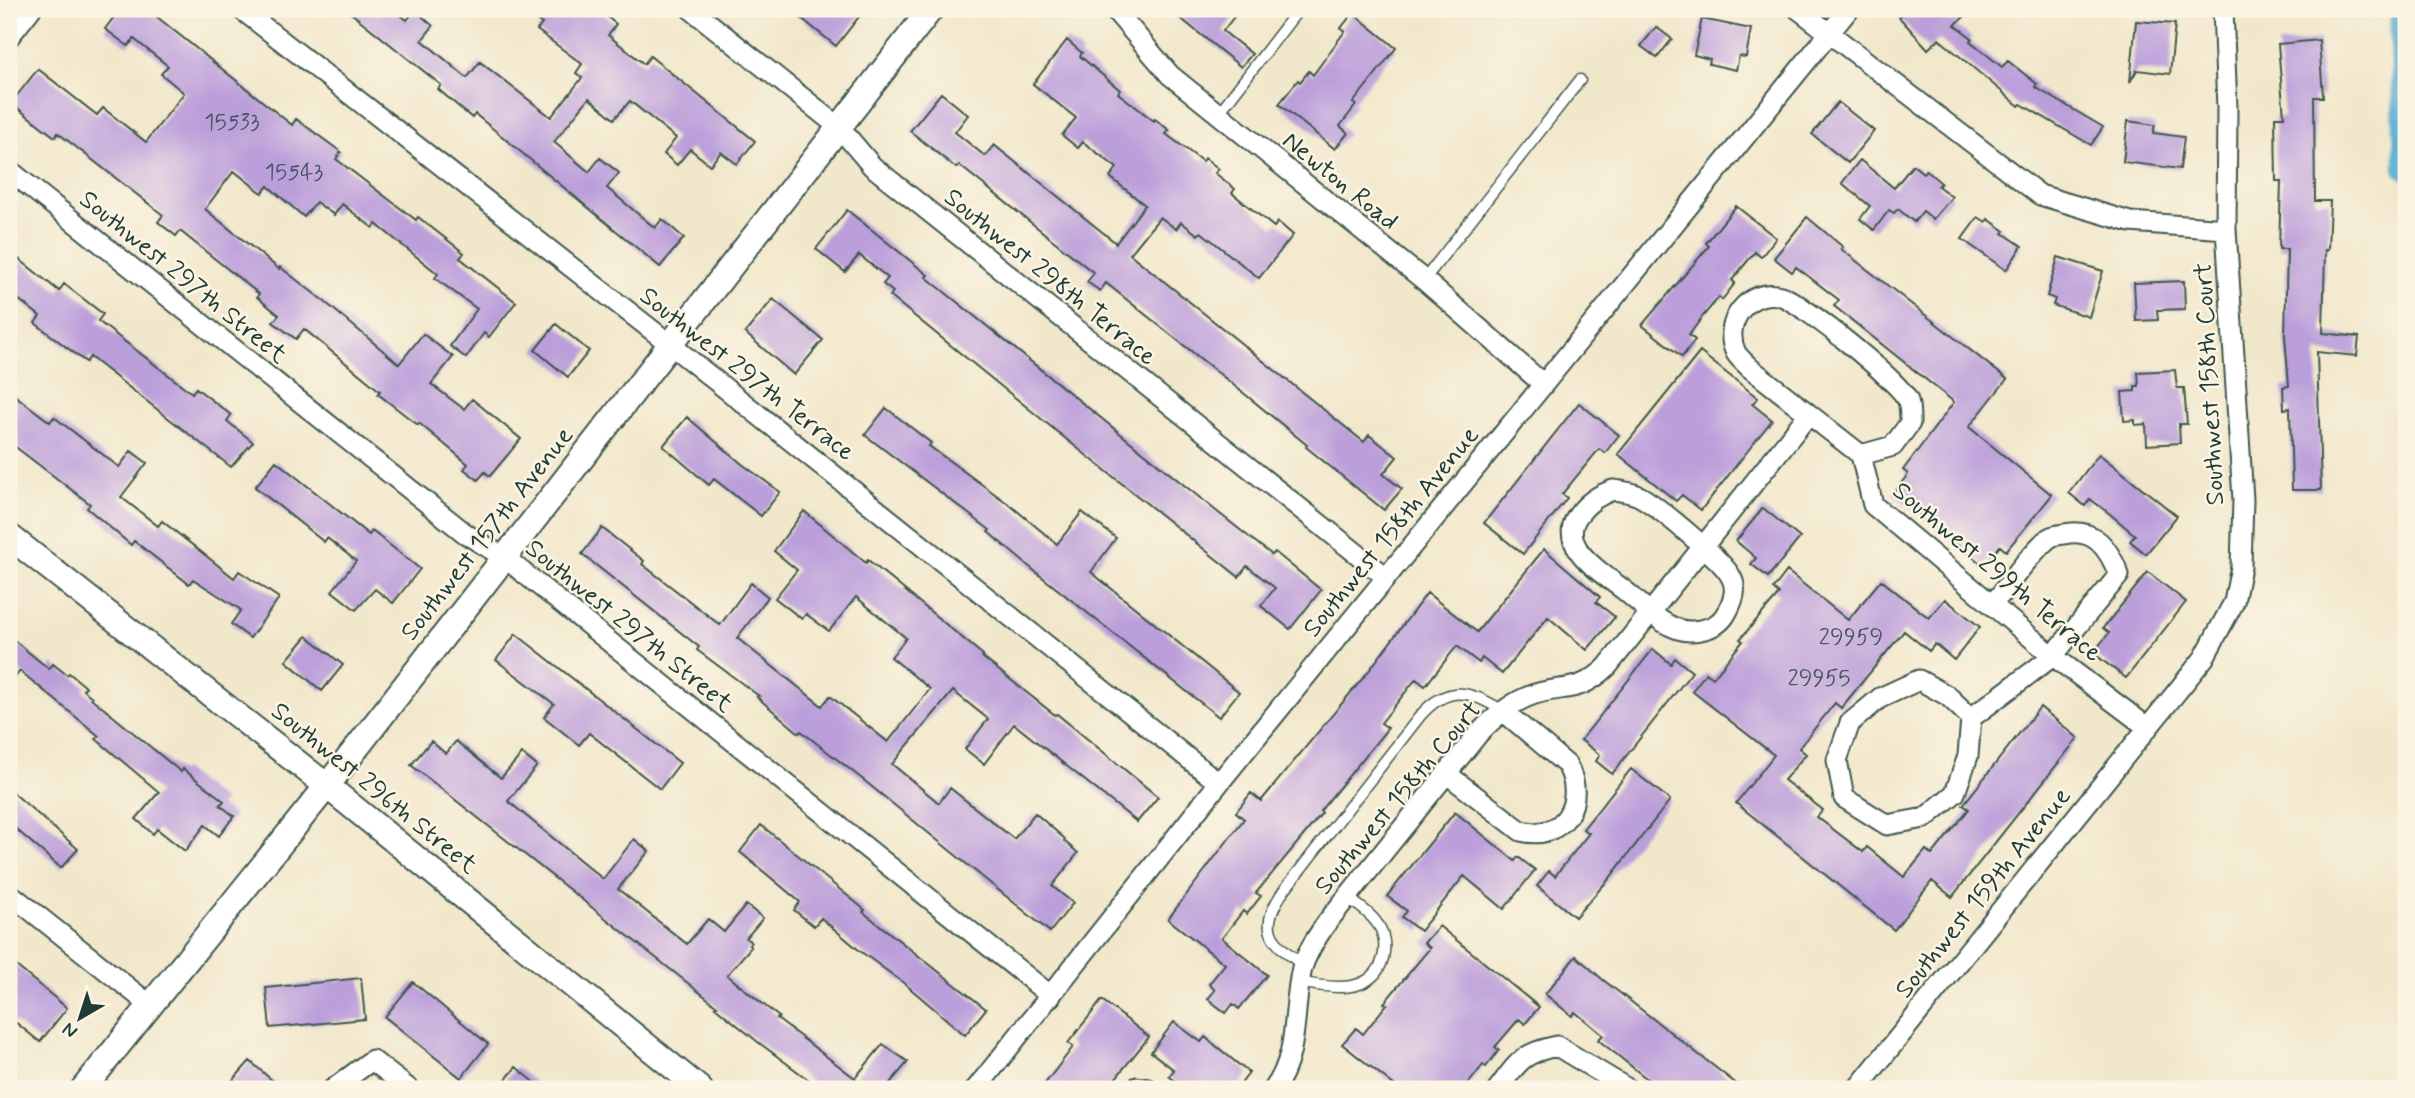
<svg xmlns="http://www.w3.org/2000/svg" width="2415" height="1098" viewBox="0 0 2415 1098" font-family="Mynerve,sans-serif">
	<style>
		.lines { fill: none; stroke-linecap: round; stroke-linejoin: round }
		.canal { stroke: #57add4; stroke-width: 24 }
		.building { fill: #bb9fda }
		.service-casing { stroke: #3e564b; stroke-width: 13 }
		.minor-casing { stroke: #3e564b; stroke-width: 23 }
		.tertiary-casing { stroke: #3e564b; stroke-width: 28 }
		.service { stroke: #fff; stroke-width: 10 }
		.minor { stroke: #fff; stroke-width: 19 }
		.tertiary { stroke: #fff; stroke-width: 24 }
		.labels { text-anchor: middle; stroke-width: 5; stroke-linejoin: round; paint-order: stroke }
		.number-label { font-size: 23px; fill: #46565e }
		.street-label { font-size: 26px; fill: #1f3d34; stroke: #fcf5e5 }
	</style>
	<rect width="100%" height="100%" fill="#fcf5e5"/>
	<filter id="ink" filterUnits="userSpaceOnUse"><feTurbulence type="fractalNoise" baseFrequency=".0143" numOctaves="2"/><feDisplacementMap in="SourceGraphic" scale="14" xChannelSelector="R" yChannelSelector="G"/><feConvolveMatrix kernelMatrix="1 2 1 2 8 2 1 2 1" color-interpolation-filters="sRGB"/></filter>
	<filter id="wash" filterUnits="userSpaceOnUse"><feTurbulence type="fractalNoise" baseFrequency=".00686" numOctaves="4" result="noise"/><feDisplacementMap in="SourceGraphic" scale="28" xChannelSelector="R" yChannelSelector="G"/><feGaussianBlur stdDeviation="1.57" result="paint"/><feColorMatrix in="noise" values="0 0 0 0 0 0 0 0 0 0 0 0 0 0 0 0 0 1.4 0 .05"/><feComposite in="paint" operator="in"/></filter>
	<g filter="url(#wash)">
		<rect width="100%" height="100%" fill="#f1e7cb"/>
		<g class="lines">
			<path class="canal" d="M2401,9L2406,168"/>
		</g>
		<g id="blocks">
			<path class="building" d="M120,9H147L292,125L296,119L341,152L336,159L416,220L418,217L464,253L460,258L516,302L489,337L484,333L466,358L450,346L477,309L435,278L438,274L376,224L373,228L342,204L334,215L316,202L304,217L268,186L262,193L234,171L205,209L279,269L280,267L325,302L399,364L423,334L453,357L431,384L464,409L472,399L521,439L490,476L485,472L478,480L464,469L468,464L419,423L418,425L378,394L380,391L304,329L296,339L273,322L279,315L257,297L259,294L180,231L176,236L158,222L163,215L58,133L55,137L11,103L38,69L97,115L103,108L146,142L184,93L161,74L168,66L134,39L128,46L105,29Z
				M346,9H393L407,20L415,10L433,26L422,40L467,78L480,62L551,117L582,78L576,73L582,64L537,30L542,24L523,9H597L616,24L608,35L644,64L650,56L755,141L737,164L721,152L710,165L690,149L677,165L664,154L676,138L630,101L614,119L589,98L554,142L589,172L600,158L619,173L607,188L655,228L662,219L684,238L660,267L475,114L472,118L438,89L441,85Z
				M790,9H865L836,46Z
				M1169,9H1240L1223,31L1252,54L1241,67Z
				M1908,9H1973L1955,25L1972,38L1970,41L2002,67L2008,61L2037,84L2035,87L2103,127L2091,145L2021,104L2019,106L1939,39L1928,49L1899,17Z
				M1353,13L1396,48L1353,103L1356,105L1340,126L1348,133L1335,149L1279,104L1298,80L1300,82L1309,71L1313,75L1345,31L1341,28Z
				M1702,19L1751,29L1746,57L1739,56L1736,70L1709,64L1710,59L1694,55Z
				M2136,21L2175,24L2170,74L2137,70L2130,82Z
				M1656,27L1672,39L1657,58L1641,46Z
				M1067,40L1082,53L1080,56L1120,90L1118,93L1154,121L1155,119L1169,130L1166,134L1202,161L1205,158L1219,169L1215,173L1235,189L1232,193L1274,227L1278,222L1293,235L1259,278L1201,232L1198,235L1181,222L1176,229L1160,217L1130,254L1364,442L1369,435L1397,457L1383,474L1402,489L1384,510L1306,447L1307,445L1246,395L1106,283L1100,291L1087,282L1094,273L959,165L956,168L910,131L941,93L968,115L955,132L985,156L994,145L1116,243L1145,205L1110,177L1117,168L1083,142L1078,148L1062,135L1076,118L1033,84Z
				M2319,40L2323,97H2314L2315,201H2330L2328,250H2325L2323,333L2359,337L2357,356L2317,352L2321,490H2292L2290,408L2284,409L2283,387L2289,386L2285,336L2287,249H2279L2281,181H2276L2275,117H2284L2278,44Z
				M1838,102L1874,131L1848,163L1812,134Z
				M2128,121L2155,125L2153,133L2184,137L2180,169L2123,162Z
				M1860,160L1894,188L1913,165L1923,173L1926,170L1941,183L1938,186L1952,197L1933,219L1923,211L1914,222L1898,209L1894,213L1889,210L1874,230L1860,219L1870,206L1842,183Z
				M1736,206L1776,238L1761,257L1755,252L1732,280L1735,283L1722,300L1719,297L1703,316L1689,335L1695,340L1682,357L1642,325L1709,246L1706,243Z
				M847,210L928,275L926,277L1220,514L1272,555L1275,552L1321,590L1290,629L1261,606L1275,588L1247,566L1239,577L1071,443L890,296L893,292L883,284L888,278L859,255L845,272L816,249Z
				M1807,217L1843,247L1841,249L2007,379L1969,427L2052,495L2006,551L2000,546L1984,566L1893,494L1908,474L1903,470L1954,402L1834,306L1839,300L1796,267L1792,272L1774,258Z
				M1978,217L1986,222L1988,219L2005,231L2003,233L2022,246L2006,270L1962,239Z
				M9,251L59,291L64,284L103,314L98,321L192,393L196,388L231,415L227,421L253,442L231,467L90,357L86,362L35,323L40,316L9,292Z
				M2058,257L2103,271L2089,317L2053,305L2055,299L2047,296Z
				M2184,281L2185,309L2157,310L2158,320L2136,321L2134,283Z
				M773,299L823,340L794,375L745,333Z
				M556,324L589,351L568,377L535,350Z
				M1700,352L1758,398L1752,404L1772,420L1701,510L1682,495L1676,501L1618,454Z
				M2175,370L2177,388H2184L2187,424H2179L2180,443L2147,445L2146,424L2135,425V420L2124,421L2122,392L2135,391V386H2139L2138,372Z
				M9,391L50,422L54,417L119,467L131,451L147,463L121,497L158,526L162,521L234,578L239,571L279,598L250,638L231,624L241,610L193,579L189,584L134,541L131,545L87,508L90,504L9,442Z
				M1579,403L1619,435L1605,453L1599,449L1562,494L1567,498L1523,554L1484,523Z
				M886,408L931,443L929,446L1010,505L1057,544L1082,512L1116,538L1091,572L1239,692L1219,717L1032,569L988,532L990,530L865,435Z
				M687,417L742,464L780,492L761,516L714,479L709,485L663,446Z
				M2099,454L2177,516L2146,554L2130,541L2135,535L2110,514L2090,499L2085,506L2069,493Z
				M276,461L369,535L372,531L420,569L393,603L375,589L356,610L332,591L356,561L327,538L324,542L255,487Z
				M1763,508L1800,538L1768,577L1751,564L1756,558L1736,541Z
				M804,511L866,563L868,560L983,655L982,657L1055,715L1057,714L1158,797L1137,822L1014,724L984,764L965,749L988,719L953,691L892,764L939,803L950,788L1014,839L1035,813L1065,839L1064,841L1078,853L1052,886L1073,903L1050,932L866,782L801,731L799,733L757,697L759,696L697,650L699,647L582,554L602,528L644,561L642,564L720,625L751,583L768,597L737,638L822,706L830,696L888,742L930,689L891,657L906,638L856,597L829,631L806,614L802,619L775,598L797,570L774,551Z
				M1544,549L1600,597L1596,602L1615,617L1587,650L1548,617L1502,674L1482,658L1479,663L1457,646L1425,686L1416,679L1381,723L1388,728L1320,811L1322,813L1256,893L1261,896L1247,914L1243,911L1222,938L1267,975L1239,1009L1233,1004L1226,1013L1208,999L1215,990L1209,984L1225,964L1168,919L1244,819L1236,812L1251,793L1261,801L1368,672L1427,593L1477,632Z
				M1787,571L1848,620L1881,580L1929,618L1945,599L1980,627L1954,660L1935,644L1929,651L1904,631L1841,708L1835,703L1799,748L1806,754L1784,780L1823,810L1817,817L1863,852L1867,847L1904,877L1926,850L1932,855L1969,809L1963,805L2040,707L2078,738L1952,897L1932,881L1894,930L1736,803L1774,755L1692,691L1706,673L1713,678L1743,641L1740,639L1779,594L1773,589Z
				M2148,572L2186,602L2126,678L2093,653L2109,633L2103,628Z
				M516,634L680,763L660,789L589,733L579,745L544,717L554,704L496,660Z
				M9,636L49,669L53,664L67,675L69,673L86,687L83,690L92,697L91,698L181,772L183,769L224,801L220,805L234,816L219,836L205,825L185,851L157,829L153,834L136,819L159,792L96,739L99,736L20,671L9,685Z
				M307,636L343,665L322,691L286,661Z
				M1653,649L1671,664L1675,658L1692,672L1612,774L1596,761L1600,755L1581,740Z
				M431,741L446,754L456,741L501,778L522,754L537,766L508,801L603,879L634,839L649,851L618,889L687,944L708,919L724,932L746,905L763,918L746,938L751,942L749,945L751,947L727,975L779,1017L777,1019L855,1078L883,1044L908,1062L885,1089H821L758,1042L715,1007L717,1006L411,765Z
				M1631,769L1670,800L1609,879L1575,917L1537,886L1549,871L1555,876L1578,847L1589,833L1583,829Z
				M9,789L78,849L61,868L9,823Z
				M1455,812L1515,861L1518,857L1535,870L1504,909L1464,876L1420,931L1402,917L1407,911L1387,896Z
				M761,825L865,910L863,912L986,1009L965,1035L905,984L860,951L821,918L814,926L794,910L800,902L740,852Z
				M1439,926L1539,1007L1525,1024L1519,1019L1495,1047L1499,1050L1486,1067L1483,1065L1464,1089H1399L1342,1044L1356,1028L1363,1034L1387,1004L1384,1003L1430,948L1424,943Z
				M1576,956L1602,979L1743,1089H1672L1661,1080L1656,1086L1616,1054L1598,1040L1603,1035L1575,1012L1572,1016L1545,994Z
				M9,960L67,1008L40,1042L9,1017Z
				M361,978L365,1019L270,1028L266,988Z
				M413,982L488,1044L461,1078L385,1017Z
				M1102,1000L1149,1037L1107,1089H1041L1073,1047L1068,1043Z
				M1174,1022L1201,1042L1205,1037L1249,1073L1237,1089H1186L1169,1076L1174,1070L1151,1052Z
				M250,1061L282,1089H225Z
				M516,1067L543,1089H498Z"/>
		</g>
	</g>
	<g filter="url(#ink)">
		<use href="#blocks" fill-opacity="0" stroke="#3e564b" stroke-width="2"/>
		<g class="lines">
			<g class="service-casing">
				<path id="service" d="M1218,114L1299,9
					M1424,280L1580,80
					M1303,965C1268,940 1258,927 1285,889L1420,716C1448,684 1470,690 1503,711
					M1299,982C1328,988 1373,996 1383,958C1386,946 1384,931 1376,922C1369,912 1357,905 1347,897"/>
			</g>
			<g class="minor-casing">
				<path id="minor" d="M241,9L671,345L1219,783
					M691,9L839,127L872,166L1386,577
					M1114,9L1170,75L1424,280L1543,384
					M1798,9L2040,195L2130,222L2226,229
					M9,37L31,9
					M9,170L466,534L505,558L1051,996
					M1861,455L1893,446L1910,423C1910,416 1910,407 1908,401C1902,383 1801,302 1781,296C1749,287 1721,323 1736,353C1739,358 1746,364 1750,368L1861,455L1873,505L2053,656L2147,727
					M1613,490C1622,491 1631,492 1639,496C1655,504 1724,561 1731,577C1738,589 1733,601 1727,612C1720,626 1707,630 1692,631C1666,632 1643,605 1624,590C1602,573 1555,546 1579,514C1588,502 1598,495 1613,490Z
					M1971,718L1948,696L1919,680L1880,698L1850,723L1837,760L1844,798L1887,825L1925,818L1955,793L1968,756L1971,718L2053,656L2119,575C2109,549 2095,527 2064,534C2059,535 2053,535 2049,538C2029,554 2009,585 1992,605
					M1447,774L1521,831C1564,842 1587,801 1567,765L1503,711
					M9,893L150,1005
					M333,1089L372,1060L409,1089
					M976,1089L1219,783L1849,9
					M1134,1089L1137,1087L1149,1089
					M1274,1089C1300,1053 1292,1010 1302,968C1307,951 1318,935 1328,921L1479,733C1493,719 1508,705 1527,697C1559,683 1576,697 1607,667L1808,415
					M1498,1089C1518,1062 1522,1053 1557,1046L1628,1089
					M1857,1089L2204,658L2234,602L2241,567L2243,500L2226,229L2227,108L2223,9"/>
			</g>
			<g class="tertiary-casing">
				<path id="tertiary" d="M9,536L327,786L700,1089
					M83,1089L327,786L931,9"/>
			</g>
			<use href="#service" class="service"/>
			<use href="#minor" class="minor"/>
			<use href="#tertiary" class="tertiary"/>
		</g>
	</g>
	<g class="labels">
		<g class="number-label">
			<text x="232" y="129">15533</text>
			<text x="294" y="179">15543</text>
			<text x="1851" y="644">29959</text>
			<text x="1819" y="685">29955</text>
		</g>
		<g class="street-label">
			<text transform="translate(1341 180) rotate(39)" y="9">Newton Road</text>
			<text transform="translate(184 276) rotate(39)" y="9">Southwest 297th Street</text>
			<text transform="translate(1051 276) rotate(39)" y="9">Southwest 298th Terrace</text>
			<text transform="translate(748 373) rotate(38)" y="9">Southwest 297th Terrace</text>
			<text transform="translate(2208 384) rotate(-93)" y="9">Southwest 158th Court</text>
			<text transform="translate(1390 531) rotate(-51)" y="9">Southwest 158th Avenue</text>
			<text transform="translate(486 533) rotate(-52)" y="9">Southwest 157th Avenue</text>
			<text transform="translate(1998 571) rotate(40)" y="9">Southwest 299th Terrace</text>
			<text transform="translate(630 625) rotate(39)" y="9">Southwest 297th Street</text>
			<text transform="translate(375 787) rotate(39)" y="9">Southwest 296th Street</text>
			<text transform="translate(1397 797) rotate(-50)" y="9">Southwest 158th Court</text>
			<text transform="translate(1982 892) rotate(-51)" y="9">Southwest 159th Avenue</text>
		</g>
	</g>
	<rect width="2415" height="1098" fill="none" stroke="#fcf5e5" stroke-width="35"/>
	<g transform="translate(80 1018) rotate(219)" stroke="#fcf5e5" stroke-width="5" paint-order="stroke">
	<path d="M0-5L12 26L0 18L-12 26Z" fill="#1f3d34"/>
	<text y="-10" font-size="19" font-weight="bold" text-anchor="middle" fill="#1f3d34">N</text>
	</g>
</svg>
